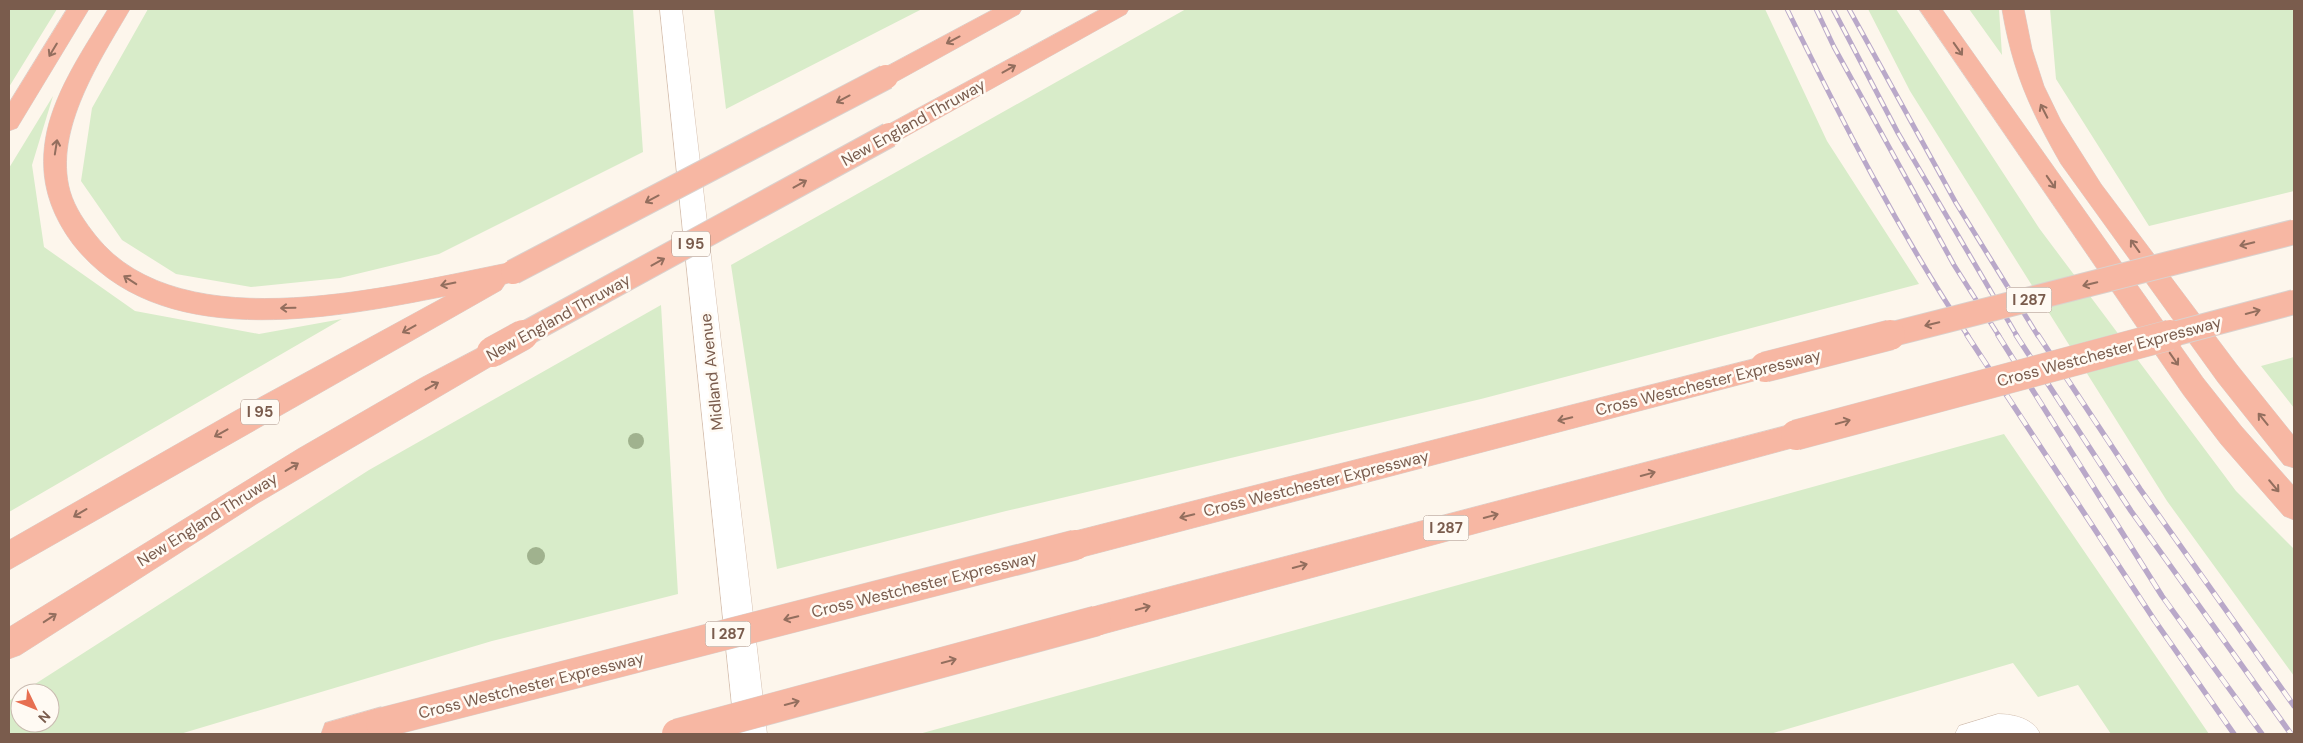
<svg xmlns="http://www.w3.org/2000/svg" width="2303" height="743" viewBox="0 0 2303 743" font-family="'DM Sans',sans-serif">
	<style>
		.green { fill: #d8ecc9 }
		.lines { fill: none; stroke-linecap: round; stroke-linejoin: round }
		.lane-casing { stroke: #d1beb0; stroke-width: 1 }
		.secondary-casing { stroke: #d6c0b0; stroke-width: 1 }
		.highway-casing { stroke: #dad1cd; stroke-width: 1 }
		.lane { fill: #fff; fill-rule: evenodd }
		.secondary { fill: #fff; fill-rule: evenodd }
		.highway { fill: #f7b7a3; fill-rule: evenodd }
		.rail-far1-casing { stroke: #b9a8c9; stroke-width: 5 }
		.rail-casing { stroke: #b9a8c9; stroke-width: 5.5 }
		.rail-far1 { stroke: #fffaf3; stroke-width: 3; stroke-dasharray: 10; stroke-linecap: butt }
		.rail { stroke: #fffaf3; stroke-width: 4; stroke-dasharray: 12; stroke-linecap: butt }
		.highway-bridge-far1-casing { stroke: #dad1cd; stroke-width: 26; stroke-linecap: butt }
		.highway-bridge-casing { stroke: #dad1cd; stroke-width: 31; stroke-linecap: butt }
		.highway-bridge-far1 { stroke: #f7b7a3; stroke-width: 24 }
		.highway-bridge { stroke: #f7b7a3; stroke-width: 30 }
		.tree { fill: #a0b28e }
		.oneway { stroke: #936e5e }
		.labels { text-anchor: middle; stroke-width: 5; stroke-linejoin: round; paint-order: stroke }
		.shield { fill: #fffaf3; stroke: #a28b7f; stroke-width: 1 }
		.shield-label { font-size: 15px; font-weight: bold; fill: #7a5c4d }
		.street-label { font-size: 16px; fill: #7a5c4d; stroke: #fffaf3 }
	</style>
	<rect width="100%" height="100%" fill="#fdf6ec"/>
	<path class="green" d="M9,9H57L9,87Z
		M148,9H633L643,152L439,254L340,278L251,287L176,274L122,240L81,181L92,108Z
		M714,9H922L726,109Z
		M1186,9H1765L1827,141L1919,284L1481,399L1006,511L777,569L731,265Z
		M1868,9H1896L2039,228L2236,491L2294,549V676L2167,501L1910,91Z
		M1969,9H1999L2002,55Z
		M2050,9H2294V191L2149,226L2056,79Z
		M53,96L32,165L44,247L135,311L259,334L342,319L9,512V168Z
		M661,305L678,594L492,641L180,734H9V701L20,693V723H50V693H21L369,470Z
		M2294,357V408L2261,366Z
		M2004,434L2209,734H2111L2078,685L2038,697L2013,663L1770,734H919Z"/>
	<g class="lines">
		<g class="lane-casing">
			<path id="lane" d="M1998,714C2014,714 2034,719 2040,734H1955L1959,726Z"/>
		</g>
		<g class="secondary-casing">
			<path id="secondary" d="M660,9H682L767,734H735Z"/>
		</g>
		<g class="highway-casing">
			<path id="highway" d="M67,9H89L17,128L9,131V103Z
				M108,9H130C101,59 53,130 70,191C75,208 85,222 96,236C182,344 398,284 513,262L522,265L526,272L522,279L505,284L501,290L9,570V540L235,411L446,296C329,319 158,353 73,244C47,209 38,173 47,131C57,87 85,47 108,9Z
				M994,9H1022L1019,14L894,83L886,85L878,83L874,77L878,71Z
				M1101,9H1129L1126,14L898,141L889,144L880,141L877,135L880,129Z
				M1919,9H1942L2203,378L2241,426L2294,486V520L2284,516L2221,444L2183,394Z
				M2002,9H2024L2032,49L2044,86L2061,121L2101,184L2237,365L2294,436V468L2284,465L2218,382L2061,164C2030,110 2012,70 2002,9Z
				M492,341L502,344L506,352L502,360L258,503L20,655L9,659V627L298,449L421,378Z
				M1765,356L1775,359L1779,367L1775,375L1765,378L1075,559L1064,555L1060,545L1064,535L1075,531Z
				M1796,423L1806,426L1810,435L1806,444L1796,447L1096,636L1085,631L1080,621L1085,611L1096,606Z
				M381,707L392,712L397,723L393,734H321L325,723Z"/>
		</g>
		<use href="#lane" class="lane"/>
		<use href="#secondary" class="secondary"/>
		<use href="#highway" class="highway"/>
		<g class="rail-far1-casing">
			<path id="rail-far1" d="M1787,9C1843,123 1898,230 1968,336
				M1816,9L1834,47L1954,265L1999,336
				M1833,9L1898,133L2017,336
				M1849,9L1956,203L2038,336"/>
		</g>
		<g class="rail-casing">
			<path id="rail" d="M1967,335L2155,621L2234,734
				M1998,335L2162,596L2262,734
				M2016,335L2131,511L2291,734
				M2038,335L2140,489L2294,706"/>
		</g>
		<use href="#rail-far1" class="rail-far1"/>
		<use href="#rail" class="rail"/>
		<g class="highway-bridge-far1-casing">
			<path id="highway-bridge-far1" d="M513,272L886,77
				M521,336L889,135
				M1885,336L2294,232
				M2166,336L2294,302"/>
		</g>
		<g class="highway-bridge-casing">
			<path id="highway-bridge" d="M492,352L523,335
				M1765,367L1890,335
				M1796,435L2170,335
				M381,723L1075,545
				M677,734L1096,621"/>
		</g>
		<use href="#highway-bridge-far1" class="highway-bridge-far1"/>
		<use href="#highway-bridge" class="highway-bridge"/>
	</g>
	<g class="tree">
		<circle cx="636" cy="441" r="8"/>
		<circle cx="536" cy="556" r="9"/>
	</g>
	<defs><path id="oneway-shaft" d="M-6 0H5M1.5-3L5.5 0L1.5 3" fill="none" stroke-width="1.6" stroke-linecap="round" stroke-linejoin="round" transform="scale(1.25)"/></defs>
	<g class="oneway">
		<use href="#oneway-shaft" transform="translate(953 40) rotate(152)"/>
		<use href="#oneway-shaft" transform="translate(1958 49) rotate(55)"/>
		<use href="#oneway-shaft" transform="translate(53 50) rotate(121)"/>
		<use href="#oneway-shaft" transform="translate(1009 69) rotate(-29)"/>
		<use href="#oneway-shaft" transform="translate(843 99) rotate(152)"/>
		<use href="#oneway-shaft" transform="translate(2044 111) rotate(-117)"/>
		<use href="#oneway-shaft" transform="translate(56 147) rotate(-81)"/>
		<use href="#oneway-shaft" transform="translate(2051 182) rotate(55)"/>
		<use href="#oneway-shaft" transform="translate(800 184) rotate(-29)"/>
		<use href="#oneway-shaft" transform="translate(652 199) rotate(152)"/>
		<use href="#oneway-shaft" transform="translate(2247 244) rotate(166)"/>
		<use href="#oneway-shaft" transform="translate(2135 246) rotate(-126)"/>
		<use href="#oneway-shaft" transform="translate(658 262) rotate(-29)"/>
		<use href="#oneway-shaft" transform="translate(130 280) rotate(-147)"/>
		<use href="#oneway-shaft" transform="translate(448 284) rotate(169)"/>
		<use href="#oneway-shaft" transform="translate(2090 284) rotate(166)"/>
		<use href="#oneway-shaft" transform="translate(288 308) rotate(179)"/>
		<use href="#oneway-shaft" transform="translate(2253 312) rotate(-15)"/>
		<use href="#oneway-shaft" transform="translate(1932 324) rotate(166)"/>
		<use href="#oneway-shaft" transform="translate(409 329) rotate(151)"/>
		<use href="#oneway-shaft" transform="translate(2174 359) rotate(55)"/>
		<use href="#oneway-shaft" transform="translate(432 386) rotate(-29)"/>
		<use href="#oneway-shaft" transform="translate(1565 419) rotate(166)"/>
		<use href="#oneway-shaft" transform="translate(2263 419) rotate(-129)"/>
		<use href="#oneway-shaft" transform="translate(1843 422) rotate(-15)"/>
		<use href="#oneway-shaft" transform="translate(221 433) rotate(151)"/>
		<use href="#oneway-shaft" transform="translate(292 467) rotate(-31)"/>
		<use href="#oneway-shaft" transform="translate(1648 474) rotate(-15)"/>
		<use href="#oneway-shaft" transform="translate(2274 486) rotate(50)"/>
		<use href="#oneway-shaft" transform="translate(80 513) rotate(149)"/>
		<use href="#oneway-shaft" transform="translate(1187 516) rotate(166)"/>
		<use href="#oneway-shaft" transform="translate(1491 516) rotate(-15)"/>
		<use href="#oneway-shaft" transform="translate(1300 566) rotate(-15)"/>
		<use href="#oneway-shaft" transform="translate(1143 608) rotate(-15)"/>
		<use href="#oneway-shaft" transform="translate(50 618) rotate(-33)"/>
		<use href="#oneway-shaft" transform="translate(791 618) rotate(166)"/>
		<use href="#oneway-shaft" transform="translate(949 661) rotate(-15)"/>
		<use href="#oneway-shaft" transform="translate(792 703) rotate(-15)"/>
	</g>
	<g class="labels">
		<g class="shield">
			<rect x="672" y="231.5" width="38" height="25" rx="4"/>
			<rect x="2006.5" y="287.5" width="45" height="25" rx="4"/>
			<rect x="241" y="399.5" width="38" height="25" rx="4"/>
			<rect x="1423.5" y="515.5" width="45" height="25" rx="4"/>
			<rect x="705.5" y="621.5" width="45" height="25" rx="4"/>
		</g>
		<g class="shield-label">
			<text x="691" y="249">I 95</text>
			<text x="2029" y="305">I 287</text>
			<text x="260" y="417">I 95</text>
			<text x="1446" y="533">I 287</text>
			<text x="728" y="639">I 287</text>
		</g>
		<g class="street-label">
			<text transform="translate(913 122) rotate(-29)" y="6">New England Thruway</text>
			<text transform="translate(558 317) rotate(-29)" y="6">New England Thruway</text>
			<text transform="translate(2109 351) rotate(-15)" y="6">Cross Westchester Expressway</text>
			<text transform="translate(711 372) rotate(-96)" y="6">Midland Avenue</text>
			<text transform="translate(1708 382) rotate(-14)" y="6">Cross Westchester Expressway</text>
			<text transform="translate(1316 483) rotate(-14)" y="6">Cross Westchester Expressway</text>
			<text transform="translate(207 519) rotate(-32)" y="6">New England Thruway</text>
			<text transform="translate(924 584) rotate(-14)" y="6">Cross Westchester Expressway</text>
			<text transform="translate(531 685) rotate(-14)" y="6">Cross Westchester Expressway</text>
		</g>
	</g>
	<rect width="2303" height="743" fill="none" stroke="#7a5c4d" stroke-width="20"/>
	<g transform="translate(35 708) rotate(133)"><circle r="24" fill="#fffaf3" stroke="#cabbb1"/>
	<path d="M0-4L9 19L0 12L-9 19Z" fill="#e76f51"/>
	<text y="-8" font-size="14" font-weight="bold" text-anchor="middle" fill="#7a5c4d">N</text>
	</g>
</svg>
